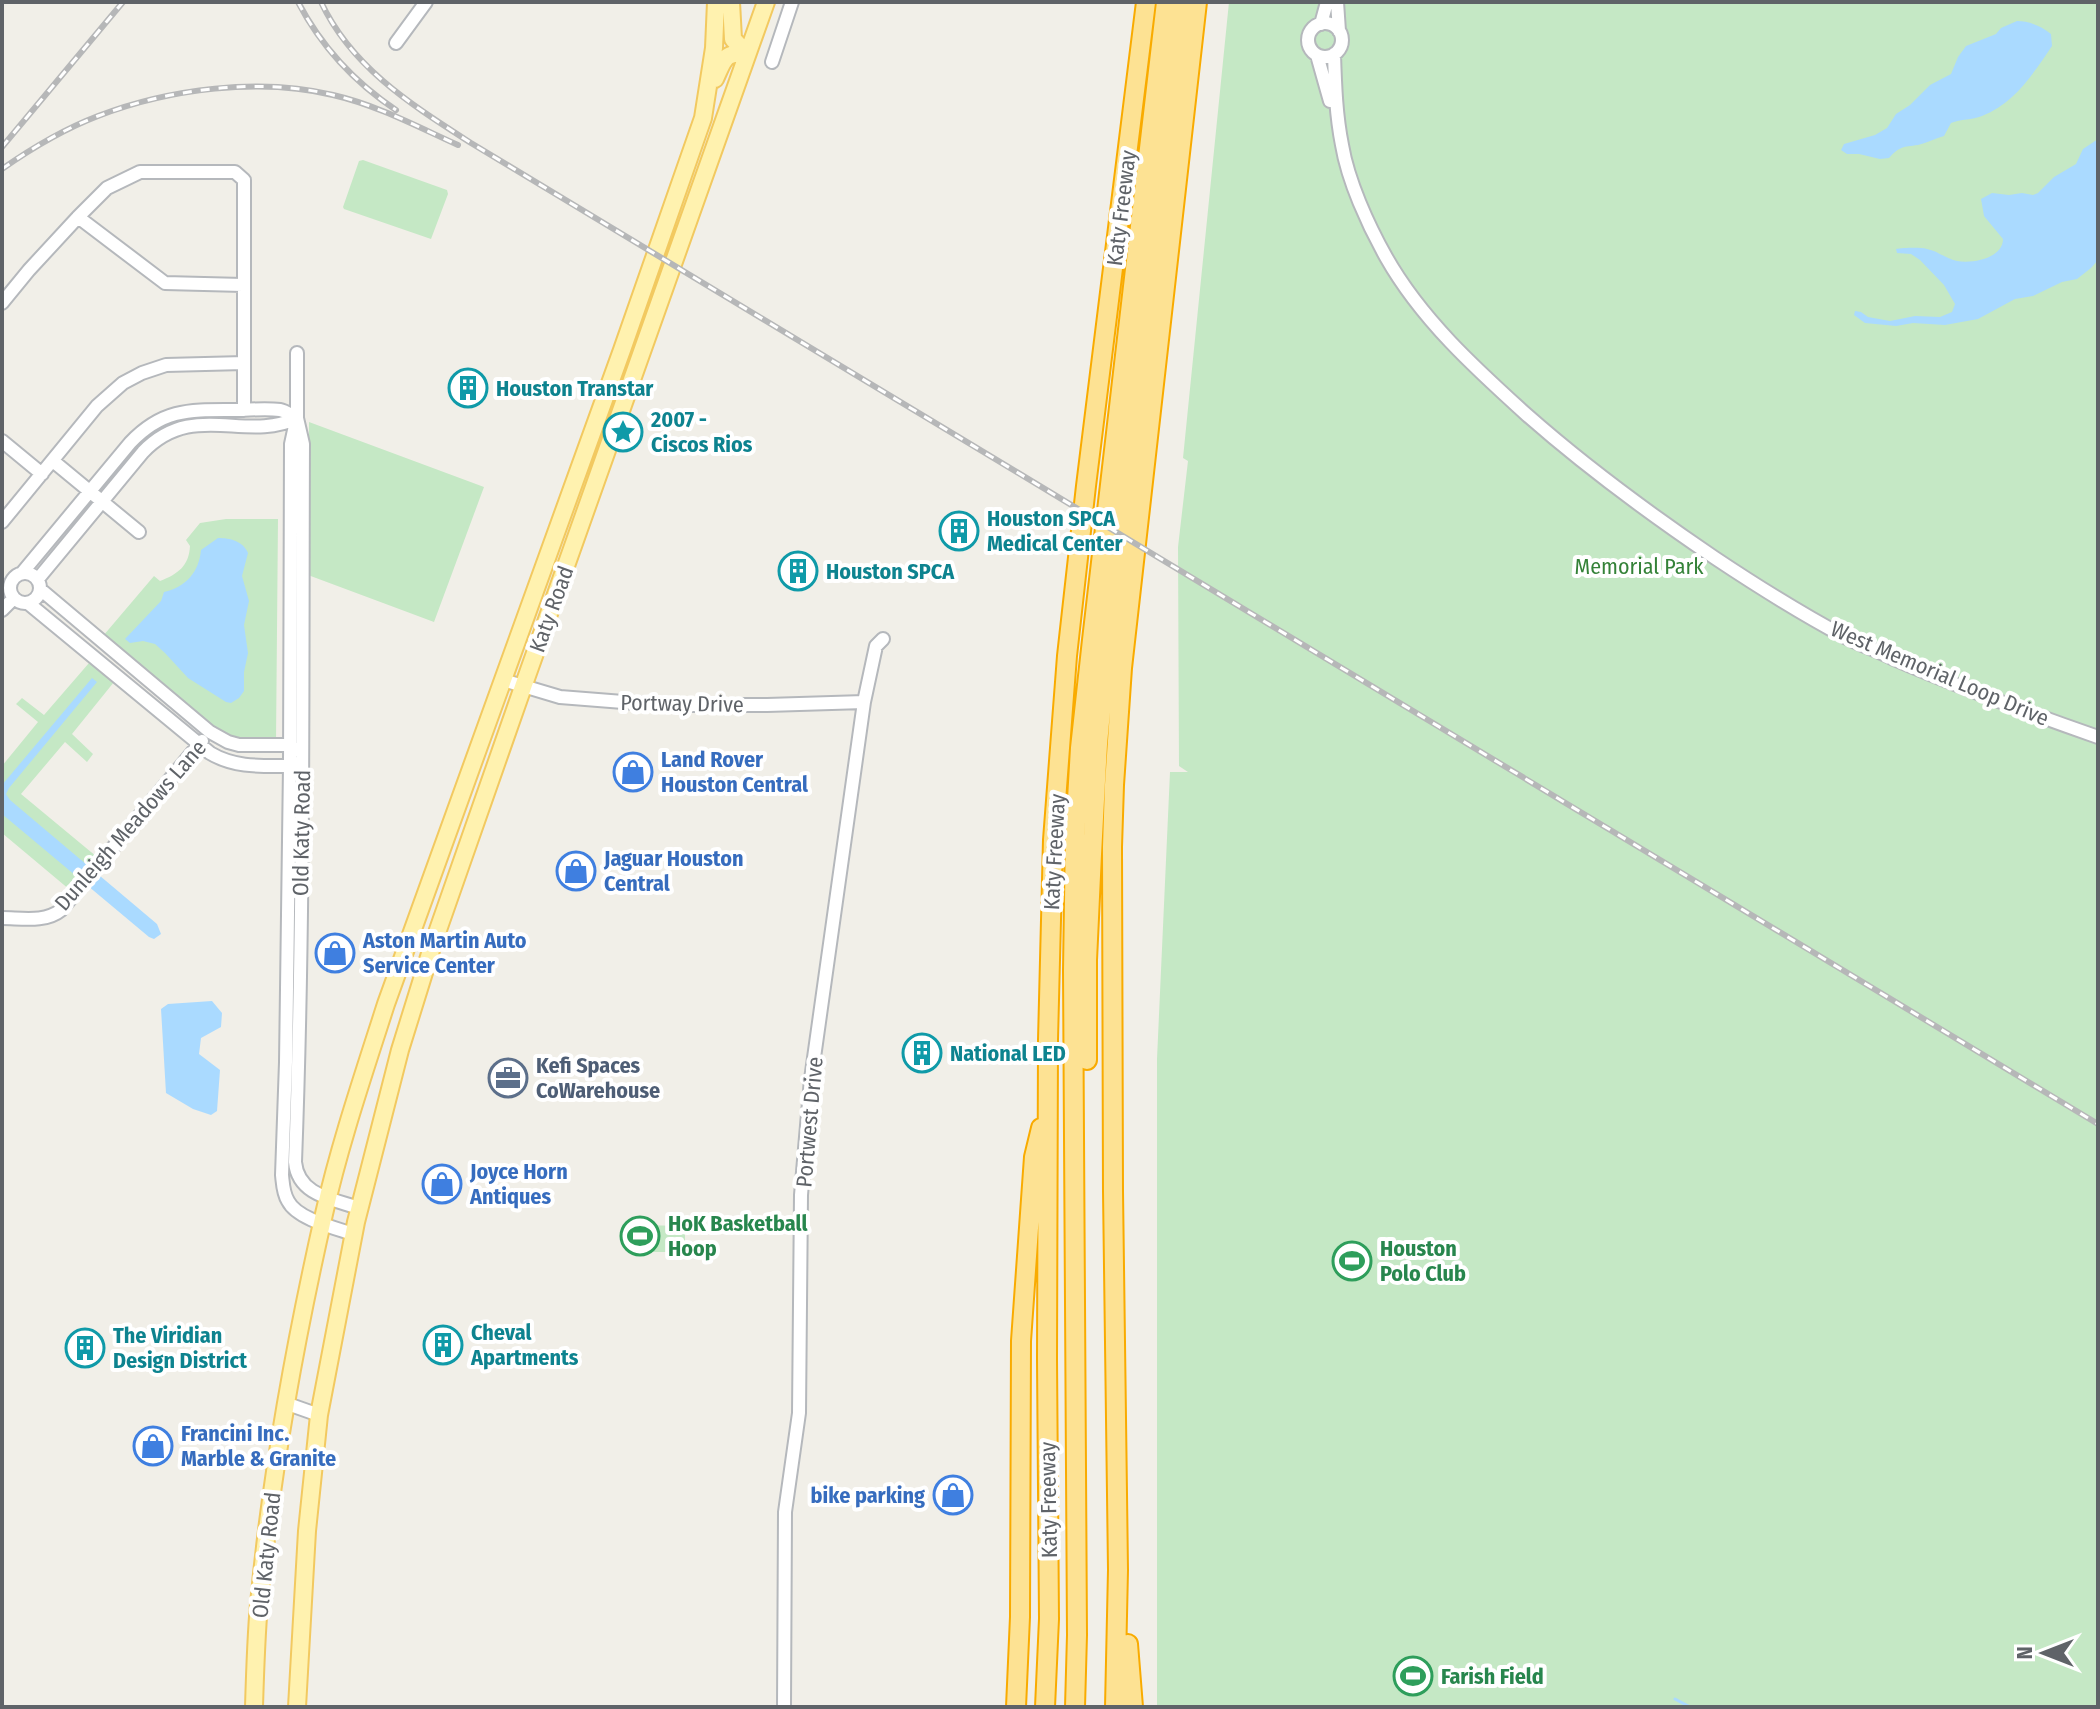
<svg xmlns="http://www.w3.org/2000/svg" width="2100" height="1709" viewBox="0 0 2100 1709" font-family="'Fira Sans Condensed',sans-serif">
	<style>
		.green { fill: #c5e8c5 }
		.water { fill: #aadaff }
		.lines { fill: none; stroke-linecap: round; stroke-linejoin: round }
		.stream { stroke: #aadaff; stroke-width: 3 }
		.minor-casing { stroke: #b5b8bc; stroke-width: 16 }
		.major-casing { stroke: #f2c960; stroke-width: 20 }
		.highway-casing { stroke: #f9ab00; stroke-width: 22 }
		.minor { stroke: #fff; stroke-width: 12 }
		.major { stroke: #fff2af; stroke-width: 16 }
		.highway { stroke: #fde293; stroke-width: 18 }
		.rail-casing { stroke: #b6b7b8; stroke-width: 6 }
		.rail { stroke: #fff; stroke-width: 3; stroke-dasharray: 9; stroke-linecap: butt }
		.labels { text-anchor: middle; stroke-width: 8; stroke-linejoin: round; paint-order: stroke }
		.street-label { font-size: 22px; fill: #5f6368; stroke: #fff }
		.culture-label { font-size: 22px; font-weight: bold; fill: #0d838f; stroke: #fff; text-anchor: start }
		.park-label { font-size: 22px; fill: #348238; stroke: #fff }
		.shop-label { font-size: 22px; font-weight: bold; fill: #366cbe; stroke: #fff; text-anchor: start }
		.service-label { font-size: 22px; font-weight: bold; fill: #4e5e75; stroke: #fff; text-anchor: start }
		.leisure-label { font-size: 22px; font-weight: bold; fill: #27864d; stroke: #fff; text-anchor: start }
	</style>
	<rect width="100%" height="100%" fill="#f1efe8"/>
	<path class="green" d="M1229,2H2098V1707H1157V1059L1170,772H1188L1179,766L1178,547L1188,461L1183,458Z
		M363,160L447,190L448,194L431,239L344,209L343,207L359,161Z
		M309,422L484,487L434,622L308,575Z
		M226,519H278L276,741H243L220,733L103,636L154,576L160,581C178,574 189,566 190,546L186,540L200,523Z
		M89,663L114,682L72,734L93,754L87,762L65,742L21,794L97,857L70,890L2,833V766L38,722L16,704L22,698L44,715Z
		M638,1225L685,1226V1252H638Z"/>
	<path class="water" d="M2017,21C2029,21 2041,26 2051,34L2052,46C2032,75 2016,102 1982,116C1972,120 1961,119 1951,123L1944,136C1936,138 1927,143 1918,145C1903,147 1900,146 1889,158L1880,159L1859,154H1847L1841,150L1844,144L1875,135L1887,128L1896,114L1910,105L1930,85L1951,74L1958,57L1966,46L1996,34L2001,28Z
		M2098,139V260L2091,268L2077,279L2062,282L2033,296L2015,299L1978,319L1945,325L1913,323L1896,326L1865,323L1854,315L1855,311L1861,312L1868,317L1890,321L1915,316L1940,317L1952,312L1955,304L1944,285L1920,260L1911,254L1897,253L1896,249C1903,248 1919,247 1927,249C1938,251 1946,259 1957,261C1973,264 2003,258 2003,239L1984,216L1981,199L1992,193L2009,195L2022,193L2033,195L2038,193L2054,177L2076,164L2083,149Z
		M218,538C230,538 243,541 248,553L242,576L249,601L244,625L248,653L244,672V691L239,698L231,703L226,702L188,678L165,653L155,644L143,641L130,643L125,639L161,601L164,592C186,587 199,572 201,550Z
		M92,678L97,682L9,788L6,794L10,800L157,924L161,934L154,939L149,937L2,814V785Z
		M212,1001L222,1013L221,1027L201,1038L199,1054L220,1070L217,1111L211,1115L193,1109L166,1093L161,1009L168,1004Z"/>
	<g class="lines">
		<path class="stream" d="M1675,1699L1690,1707"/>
		<g class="minor-casing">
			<path id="minor" d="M1337,2L1339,31
				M1308 40a17 17 0 1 1 34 0a17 17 0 1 1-34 0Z
				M1321,24L1327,2
				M396,43L426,2
				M1334,54C1335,85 1336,115 1342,145C1348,181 1368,225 1386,257C1421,319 1475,368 1527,415C1586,467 1650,514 1715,558C1757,586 1800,613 1845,637C1861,645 1878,651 1894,659C1961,688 2029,713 2098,737
				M1317,55L1330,101
				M772,62L792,2
				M243,285L165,283L78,217L107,188L140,172H235L244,180V410
				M2,303L29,270L78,217
				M297,353V418L303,444C302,683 304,923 295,1162C298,1195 332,1199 359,1208
				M296,421L291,444L290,766L286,1062L282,1175C283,1184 283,1193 288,1201C297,1219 335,1228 353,1234
				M2,441L42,474
				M53,461L139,532
				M2,522L97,406L123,383L142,373L166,365L244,363
				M10 588a15 15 0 1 1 30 0a15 15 0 1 1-30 0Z
				M22,573L130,443C163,408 191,410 235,410C249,410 266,408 280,410C286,411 292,416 297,418
				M38,579L143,452C193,400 245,443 297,418
				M40,589L210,732L228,742L239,745H290L296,750
				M28,603L210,753C235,768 262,766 290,766L295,763
				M2,610L14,598
				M503,680L560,697L661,705H767L864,702
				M2,918C21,918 45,923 61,910L202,741
				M285,1403L319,1415
				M784,1707L785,1512L799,1413L801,1195L811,1079L864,702L876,646L883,639"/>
		</g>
		<g class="major-casing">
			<path id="major" d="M731,2L733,39L747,54
				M715,79C724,60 724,51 747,54
				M254,1707C255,1673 256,1638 259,1604C271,1472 295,1342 324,1214C340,1143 364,1073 386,1004L622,350L703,118L714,48L716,2
				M297,1707L307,1531L319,1415L356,1222L400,1050L432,947L523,687L766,2"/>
		</g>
		<g class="highway-casing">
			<path id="highway" d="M1087,1060V960L1092,854L1098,744L1108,635L1182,2
				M1128,1644L1133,1707
				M1016,1707L1020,1617L1021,1341L1034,1157L1041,1128
				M1045,1707L1049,1619L1047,1359L1048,1040L1053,840L1067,656L1086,486L1146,2
				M1075,1707L1077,1635L1073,970L1075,834L1080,748L1092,640L1166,2
				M1115,1707L1118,1570L1113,1191L1112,847L1114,785L1122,668L1197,2"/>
		</g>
		<use href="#minor" class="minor"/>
		<use href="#major" class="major"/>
		<use href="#highway" class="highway"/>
		<g class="rail-casing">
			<path id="rail" d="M298,2C321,46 354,82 396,110
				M321,2C352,68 412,105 471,143L2098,1124
				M2,147L123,2
				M2,169C32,148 64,129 98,116C168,89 261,77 333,95C377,105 418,127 458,145"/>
		</g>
		<use href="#rail" class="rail"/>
	</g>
	<defs>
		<g id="building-ring" transform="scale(2)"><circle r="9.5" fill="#fff" stroke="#0f9aa8" stroke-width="1.5"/><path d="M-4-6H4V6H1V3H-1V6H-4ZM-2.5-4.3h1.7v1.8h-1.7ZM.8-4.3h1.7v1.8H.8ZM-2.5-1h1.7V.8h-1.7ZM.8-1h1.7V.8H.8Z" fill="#0f9aa8"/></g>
		<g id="sight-ring" transform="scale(2)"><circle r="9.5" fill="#fff" stroke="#0f9aa8" stroke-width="1.5"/><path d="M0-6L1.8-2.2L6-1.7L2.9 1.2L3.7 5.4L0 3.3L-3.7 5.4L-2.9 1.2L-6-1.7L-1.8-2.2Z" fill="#0f9aa8"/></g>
		<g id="shop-ring" transform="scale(2)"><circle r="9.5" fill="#fff" stroke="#3f7fe0" stroke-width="1.5"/><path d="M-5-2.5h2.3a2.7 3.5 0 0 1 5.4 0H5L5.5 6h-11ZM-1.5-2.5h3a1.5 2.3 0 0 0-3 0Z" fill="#3f7fe0"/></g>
		<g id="office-ring" transform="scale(2)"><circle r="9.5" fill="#fff" stroke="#5c6f8a" stroke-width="1.5"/><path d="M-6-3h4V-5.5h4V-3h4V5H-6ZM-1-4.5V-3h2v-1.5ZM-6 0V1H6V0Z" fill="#5c6f8a"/></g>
		<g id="stadium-ring" transform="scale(2)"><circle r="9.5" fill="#fff" stroke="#2e9e5b" stroke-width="1.5"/><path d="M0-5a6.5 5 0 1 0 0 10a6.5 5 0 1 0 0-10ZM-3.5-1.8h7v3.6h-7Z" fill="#2e9e5b"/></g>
	</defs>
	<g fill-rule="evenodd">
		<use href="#building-ring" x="468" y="388"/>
		<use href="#sight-ring" x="623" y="432"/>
		<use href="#building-ring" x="959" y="531"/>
		<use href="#building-ring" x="798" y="571"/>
		<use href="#shop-ring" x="633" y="772"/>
		<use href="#shop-ring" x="576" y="871"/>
		<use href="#shop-ring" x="335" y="953"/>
		<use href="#building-ring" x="922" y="1053"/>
		<use href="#office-ring" x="508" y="1078"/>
		<use href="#shop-ring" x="442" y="1184"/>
		<use href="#stadium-ring" x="640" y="1236"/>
		<use href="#stadium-ring" x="1352" y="1261"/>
		<use href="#building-ring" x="443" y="1345"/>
		<use href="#building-ring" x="85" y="1348"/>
		<use href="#shop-ring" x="153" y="1446"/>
		<use href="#shop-ring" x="953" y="1495"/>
		<use href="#stadium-ring" x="1413" y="1676"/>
	</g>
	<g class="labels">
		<g class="street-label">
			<text transform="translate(1121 208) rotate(-83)" y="8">Katy Freeway</text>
			<text transform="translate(551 609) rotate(-70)" y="8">Katy Road</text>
			<text transform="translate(1940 673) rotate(23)" y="8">West Memorial Loop Drive</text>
			<text transform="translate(682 703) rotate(1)" y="8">Portway Drive</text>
			<text transform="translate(130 825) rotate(-49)" y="8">Dunleigh Meadows Lane</text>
			<text transform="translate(301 833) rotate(-89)" y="8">Old Katy Road</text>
			<text transform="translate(1054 852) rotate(-87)" y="8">Katy Freeway</text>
			<text transform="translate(809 1122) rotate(-85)" y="8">Portwest Drive</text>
			<text transform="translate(1048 1500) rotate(-91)" y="8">Katy Freeway</text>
			<text transform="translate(266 1555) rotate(-84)" y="8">Old Katy Road</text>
		</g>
		<g class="culture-label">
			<text x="496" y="396">Houston Transtar</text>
			<text x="651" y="427">2007 -<tspan x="651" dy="25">Ciscos Rios</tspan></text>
			<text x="987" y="526">Houston SPCA<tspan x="987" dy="25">Medical Center</tspan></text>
			<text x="826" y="579">Houston SPCA</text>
			<text x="950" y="1061">National LED</text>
			<text x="471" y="1340">Cheval<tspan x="471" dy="25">Apartments</tspan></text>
			<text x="113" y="1343">The Viridian<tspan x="113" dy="25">Design District</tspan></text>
		</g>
		<g class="park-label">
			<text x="1639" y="574">Memorial Park</text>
		</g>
		<g class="shop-label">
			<text x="661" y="767">Land Rover<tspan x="661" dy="25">Houston Central</tspan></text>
			<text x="604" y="866">Jaguar Houston<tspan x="604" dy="25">Central</tspan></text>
			<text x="363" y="948">Aston Martin Auto<tspan x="363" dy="25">Service Center</tspan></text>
			<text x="470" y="1179">Joyce Horn<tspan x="470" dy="25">Antiques</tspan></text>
			<text x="181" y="1441">Francini Inc.<tspan x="181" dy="25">Marble &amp; Granite</tspan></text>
			<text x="925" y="1503" text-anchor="end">bike parking</text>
		</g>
		<g class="service-label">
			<text x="536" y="1073">Kefi Spaces<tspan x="536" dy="25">CoWarehouse</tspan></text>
		</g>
		<g class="leisure-label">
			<text x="668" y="1231">HoK Basketball<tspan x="668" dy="25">Hoop</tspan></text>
			<text x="1380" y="1256">Houston<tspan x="1380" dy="25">Polo Club</tspan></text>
			<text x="1441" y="1684">Farish Field</text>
		</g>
	</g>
	<rect width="2100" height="1709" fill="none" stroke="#5f6368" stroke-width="8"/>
	<g transform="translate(2044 1653) rotate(270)" stroke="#ffffff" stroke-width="6" paint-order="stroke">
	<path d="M0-6L14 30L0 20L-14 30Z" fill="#5f6368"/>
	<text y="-12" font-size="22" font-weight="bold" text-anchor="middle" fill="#5f6368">N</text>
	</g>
</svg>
